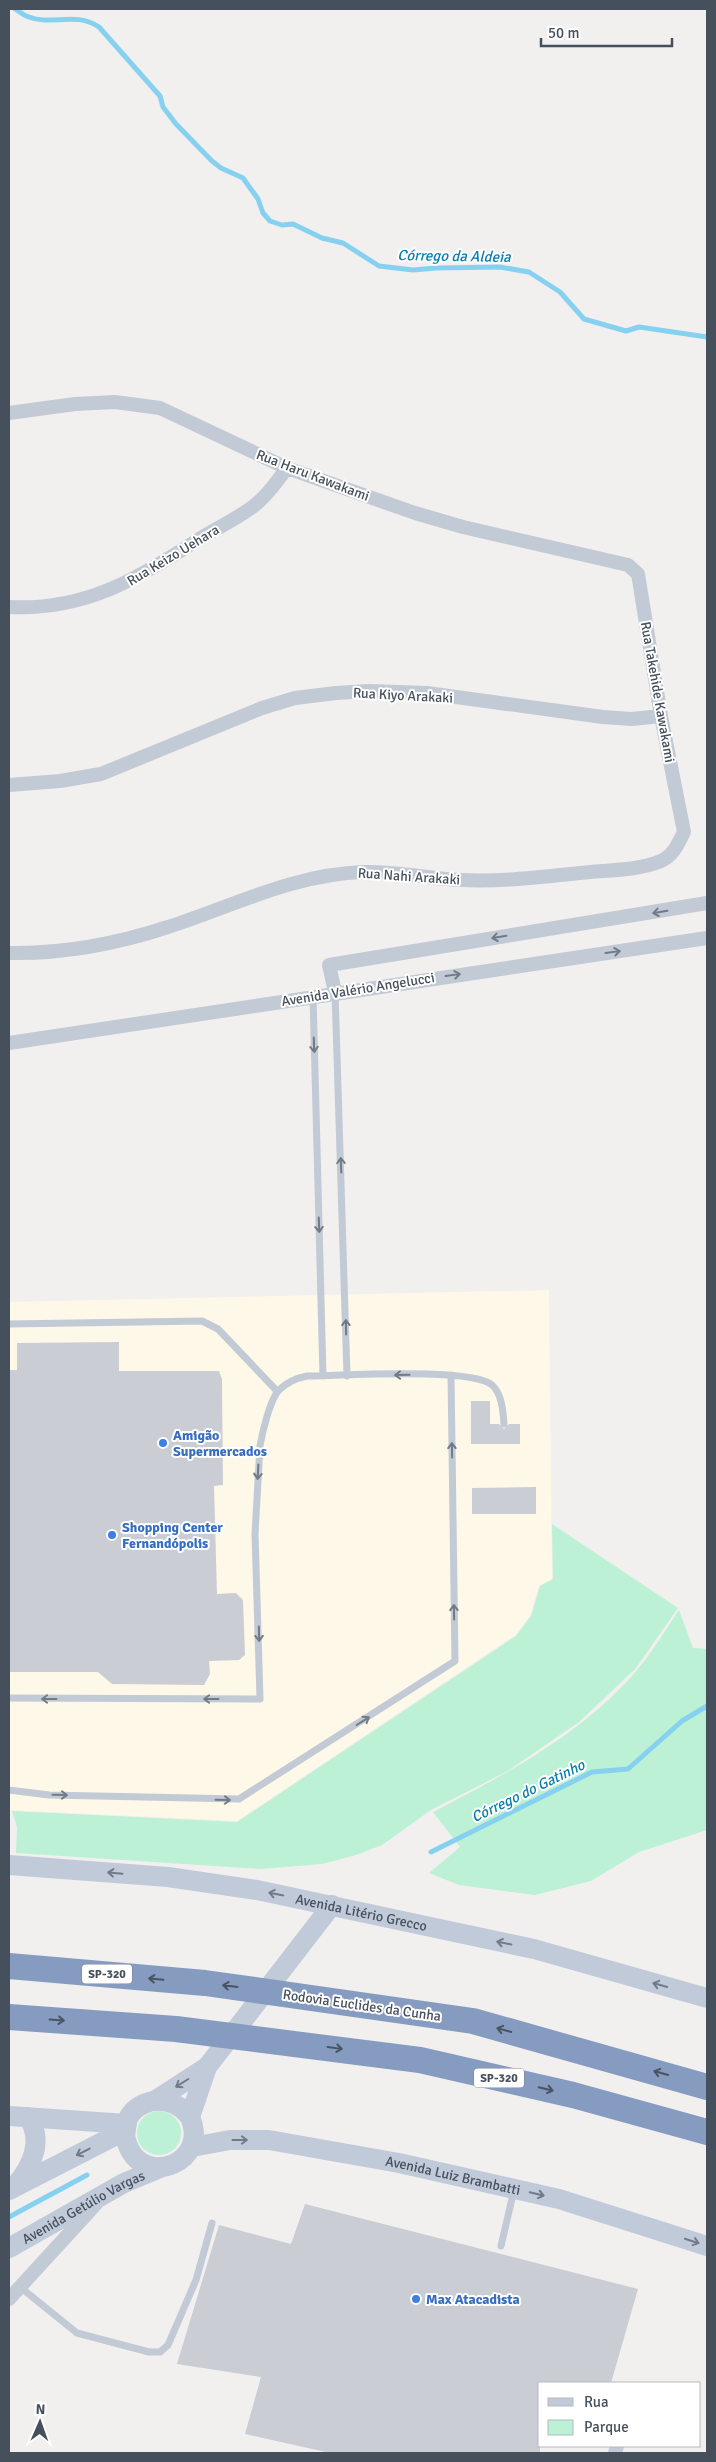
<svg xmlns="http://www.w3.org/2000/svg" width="716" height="2462" viewBox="0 0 716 2462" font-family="Signika,sans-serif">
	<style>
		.commercial { fill: #fdf8e8 }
		.green { fill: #bcf1d5 }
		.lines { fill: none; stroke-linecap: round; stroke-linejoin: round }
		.stream { stroke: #87d1f0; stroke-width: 5 }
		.building { fill: #cbcdd5 }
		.lane { stroke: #c2cad5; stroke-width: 7 }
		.street { stroke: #c2cad5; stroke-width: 14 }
		.secondary { stroke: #c1cad9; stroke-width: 20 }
		.highway { stroke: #859cc0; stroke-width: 26 }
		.oneway { stroke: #717b87 }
		.oneway2 { stroke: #717b88 }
		.oneway3 { stroke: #495462 }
		.shop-dot { fill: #3f7fe0; stroke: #fff; stroke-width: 2 }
		.labels { text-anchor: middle; stroke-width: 4; stroke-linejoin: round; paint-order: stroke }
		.shield { fill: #fff; stroke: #7e848e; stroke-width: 1 }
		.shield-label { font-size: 12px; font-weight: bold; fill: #46505d }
		.street-label { font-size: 14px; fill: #46505d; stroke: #fff }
		.shop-label { font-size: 14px; font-weight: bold; fill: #366cbe; stroke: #fff; text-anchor: start }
		.water-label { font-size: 15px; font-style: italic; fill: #067eb0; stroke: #fff }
	</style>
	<rect width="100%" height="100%" fill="#f2efef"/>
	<path class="commercial" d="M549,1290L552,1579L539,1586L530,1616L515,1635L237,1821L9,1810V1302Z"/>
	<path class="green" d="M552,1524L678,1608L636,1668L579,1722L506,1772L431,1810L382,1845L356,1855L322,1864L261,1869L16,1853L17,1827L12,1811L237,1822L516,1636L531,1616L540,1586L553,1579Z
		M679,1610L693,1648L707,1649V1830L639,1852L591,1881L535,1895L459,1885L429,1873L460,1847L433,1812C506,1774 583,1734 638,1669C653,1651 666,1629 679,1610Z
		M137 2133a22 22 0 1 1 44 0a22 22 0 1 1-44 0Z"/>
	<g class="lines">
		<path class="stream" d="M15,9C19,11 24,16 29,17C51,26 76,11 99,27L160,96L163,107L176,124L212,161L221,168L243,178L258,199L263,213L270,221L282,225L293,224L322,238L343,243L379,266L413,270L436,268L500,267L529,272L560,292L584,319L626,331L639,327L707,337
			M431,1852L592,1772L628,1769L682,1721L707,1706
			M9,2217L87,2175"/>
	</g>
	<path class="building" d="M119,1342V1371H219L222,1379L223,1485L214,1486L217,1594L236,1593L243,1600L245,1655L239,1660L209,1661L210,1674L204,1685L112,1684L98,1672H9V1370H17V1343Z
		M471,1401H490V1424H499L504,1429L509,1424H520V1444H471Z
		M536,1487V1514H472V1488Z
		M305,2204L638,2289L611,2383H540V2453H330L245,2434L261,2377L177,2364L219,2225L291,2244Z"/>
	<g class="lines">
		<path class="lane" d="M335,992L347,1376
			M313,996L323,1376
			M9,1324L202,1321L218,1329L277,1391
			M9,1698L260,1699L255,1534L260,1446C262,1434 270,1399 279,1390C286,1383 297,1378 307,1376C339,1376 471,1367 492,1385C502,1394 503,1411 504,1424
			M9,1790L49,1795L239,1799L455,1661L451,1375
			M501,2246L514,2190
			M20,2287L77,2333L149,2352H160L168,2345L196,2280L212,2223"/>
		<path class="street" d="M9,413L75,404L115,402L160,408L287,468L415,513L463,527L628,565L638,574L661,716L684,832C678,844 673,856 661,861C639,870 613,870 590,872C548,876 505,882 462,880C429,879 396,871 364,872C294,874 233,906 168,927C116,944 64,954 9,953
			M9,607C83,611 136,580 196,541C215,529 237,519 255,505C268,495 277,481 287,468
			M9,785L60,781L101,774L262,708L295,698L336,693L369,691L427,693L603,717L632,719L661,716
			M335,992L329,965L707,903
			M9,1043L707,938
			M9,2299L96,2204
			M615,2453L617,2446"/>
		<g class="secondary">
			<path id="s1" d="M9,1865L168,1877L257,1890L534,1949L707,1998"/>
			<path d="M156,2100L207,2067"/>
			<path d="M9,2116L127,2124"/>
			<path d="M190,2117C164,2083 112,2107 128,2146C145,2188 210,2162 190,2117L207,2067L332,1905"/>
			<path id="s2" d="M192,2147L230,2140H269L399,2163L559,2199L707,2246"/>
			<path d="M16,2185C32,2166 44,2140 28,2117"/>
			<path d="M9,2190L126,2130"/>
			<path id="s3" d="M9,2248L124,2183L160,2168"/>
		</g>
		<path class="highway" d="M9,1966L205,1983L473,2021L707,2087
			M9,2017L176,2029L420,2060L573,2095L707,2132"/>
	</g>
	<defs><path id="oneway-shaft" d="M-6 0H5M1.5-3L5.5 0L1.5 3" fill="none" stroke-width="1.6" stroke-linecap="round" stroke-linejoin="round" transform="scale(1.25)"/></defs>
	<g class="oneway">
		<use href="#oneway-shaft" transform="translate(660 912) rotate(171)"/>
		<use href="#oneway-shaft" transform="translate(499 937) rotate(171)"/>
		<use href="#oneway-shaft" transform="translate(613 952) rotate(-8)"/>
		<use href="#oneway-shaft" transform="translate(453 975) rotate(-8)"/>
		<use href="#oneway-shaft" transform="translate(314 1045) rotate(88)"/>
		<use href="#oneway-shaft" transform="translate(341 1165) rotate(-92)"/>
		<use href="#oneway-shaft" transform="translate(319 1225) rotate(88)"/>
		<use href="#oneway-shaft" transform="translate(346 1327) rotate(-91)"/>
		<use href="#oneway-shaft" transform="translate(402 1375) rotate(179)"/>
		<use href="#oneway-shaft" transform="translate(452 1450) rotate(-91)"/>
		<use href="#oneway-shaft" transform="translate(258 1472) rotate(93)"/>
		<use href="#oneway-shaft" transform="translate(454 1612) rotate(-91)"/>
		<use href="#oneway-shaft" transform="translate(259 1634) rotate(89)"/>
		<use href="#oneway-shaft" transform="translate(49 1699) rotate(-180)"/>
		<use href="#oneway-shaft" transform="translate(211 1699) rotate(-180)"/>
		<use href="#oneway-shaft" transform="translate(363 1721) rotate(-32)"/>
		<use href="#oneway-shaft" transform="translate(60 1795) rotate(1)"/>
		<use href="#oneway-shaft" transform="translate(223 1800) rotate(1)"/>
	</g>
	<g class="oneway2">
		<use href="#oneway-shaft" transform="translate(115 1873) rotate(-175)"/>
		<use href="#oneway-shaft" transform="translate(276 1894) rotate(-169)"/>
		<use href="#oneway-shaft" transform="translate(504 1943) rotate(-168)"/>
		<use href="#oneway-shaft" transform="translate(660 1985) rotate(-164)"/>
		<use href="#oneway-shaft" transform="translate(182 2083) rotate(148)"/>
		<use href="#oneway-shaft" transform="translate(240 2140)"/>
		<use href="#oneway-shaft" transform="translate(83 2152) rotate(153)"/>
		<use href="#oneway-shaft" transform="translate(537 2194) rotate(13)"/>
		<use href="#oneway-shaft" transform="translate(692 2241) rotate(18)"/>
	</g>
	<g class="oneway3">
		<use href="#oneway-shaft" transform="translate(156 1979) rotate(-175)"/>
		<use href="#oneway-shaft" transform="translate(230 1986) rotate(-173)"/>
		<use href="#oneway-shaft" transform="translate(57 2020) rotate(4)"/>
		<use href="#oneway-shaft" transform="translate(504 2030) rotate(-165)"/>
		<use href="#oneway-shaft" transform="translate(335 2048) rotate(8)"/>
		<use href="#oneway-shaft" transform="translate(661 2073) rotate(-164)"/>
		<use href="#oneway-shaft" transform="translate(546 2089) rotate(13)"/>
	</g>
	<g class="shop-dot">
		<circle cx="163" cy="1443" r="5"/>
		<circle cx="112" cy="1535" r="5"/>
		<circle cx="416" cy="2299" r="5"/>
	</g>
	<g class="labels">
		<g class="shield">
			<rect x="82" y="1964.5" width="50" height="19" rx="4"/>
			<rect x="474" y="2068.5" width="50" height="19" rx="4"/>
		</g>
		<g class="shield-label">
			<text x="107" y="1978">SP-320</text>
			<text x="499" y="2082">SP-320</text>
		</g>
		<g class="street-label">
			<text transform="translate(313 475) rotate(21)" y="5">Rua Haru Kawakami</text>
			<text transform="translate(173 555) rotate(-31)" y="5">Rua Keizo Uehara</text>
			<text transform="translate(658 692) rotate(80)" y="5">Rua Takehide Kawakami</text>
			<text transform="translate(403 695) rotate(3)" y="5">Rua Kiyo Arakaki</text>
			<text transform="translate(409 876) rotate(4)" y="5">Rua Nahi Arakaki</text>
			<text transform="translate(358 989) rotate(-9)" y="5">Avenida Valério Angelucci</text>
			<text dy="5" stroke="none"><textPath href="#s1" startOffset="356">Avenida Litério Grecco</textPath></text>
			<text transform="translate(362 2005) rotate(8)" y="5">Rodovia Euclides da Cunha</text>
			<text dy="5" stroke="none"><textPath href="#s2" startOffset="265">Avenida Luiz Brambatti</textPath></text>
			<text dy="5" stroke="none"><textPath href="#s3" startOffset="85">Avenida Getúlio Vargas</textPath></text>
		</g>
		<g class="shop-label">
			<text x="173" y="1440">Amigão<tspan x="173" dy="16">Supermercados</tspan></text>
			<text x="122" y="1532">Shopping Center<tspan x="122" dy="16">Fernandópolis</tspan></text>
			<text x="426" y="2304">Max Atacadista</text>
		</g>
		<g class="water-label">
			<text transform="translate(454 256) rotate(1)" y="5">Córrego da Aldeia</text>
			<text transform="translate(528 1791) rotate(-26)" y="5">Córrego do Gatinho</text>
		</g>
	</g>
	<rect width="716" height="2462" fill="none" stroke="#46505d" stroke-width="20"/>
	<rect x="538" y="2382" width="162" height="65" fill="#ffffff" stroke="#b5b9be"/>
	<rect x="548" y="2398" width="25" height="8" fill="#c1cad9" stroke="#b5b9be"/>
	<text x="584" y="2407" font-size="15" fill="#46505d">Rua</text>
	<rect x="548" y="2420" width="25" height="15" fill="#bcf1d5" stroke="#b5b9be"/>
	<text x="584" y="2432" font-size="15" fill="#46505d">Parque</text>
	<g transform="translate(40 2422) rotate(2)" stroke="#ffffff" stroke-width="4" paint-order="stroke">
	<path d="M0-4L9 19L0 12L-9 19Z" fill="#46505d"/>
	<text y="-8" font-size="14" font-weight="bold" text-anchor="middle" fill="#46505d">N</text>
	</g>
	<path d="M541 38v8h131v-8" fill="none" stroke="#46505d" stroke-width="2.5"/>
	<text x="548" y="38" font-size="15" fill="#46505d" stroke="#ffffff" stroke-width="4" paint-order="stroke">50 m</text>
</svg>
